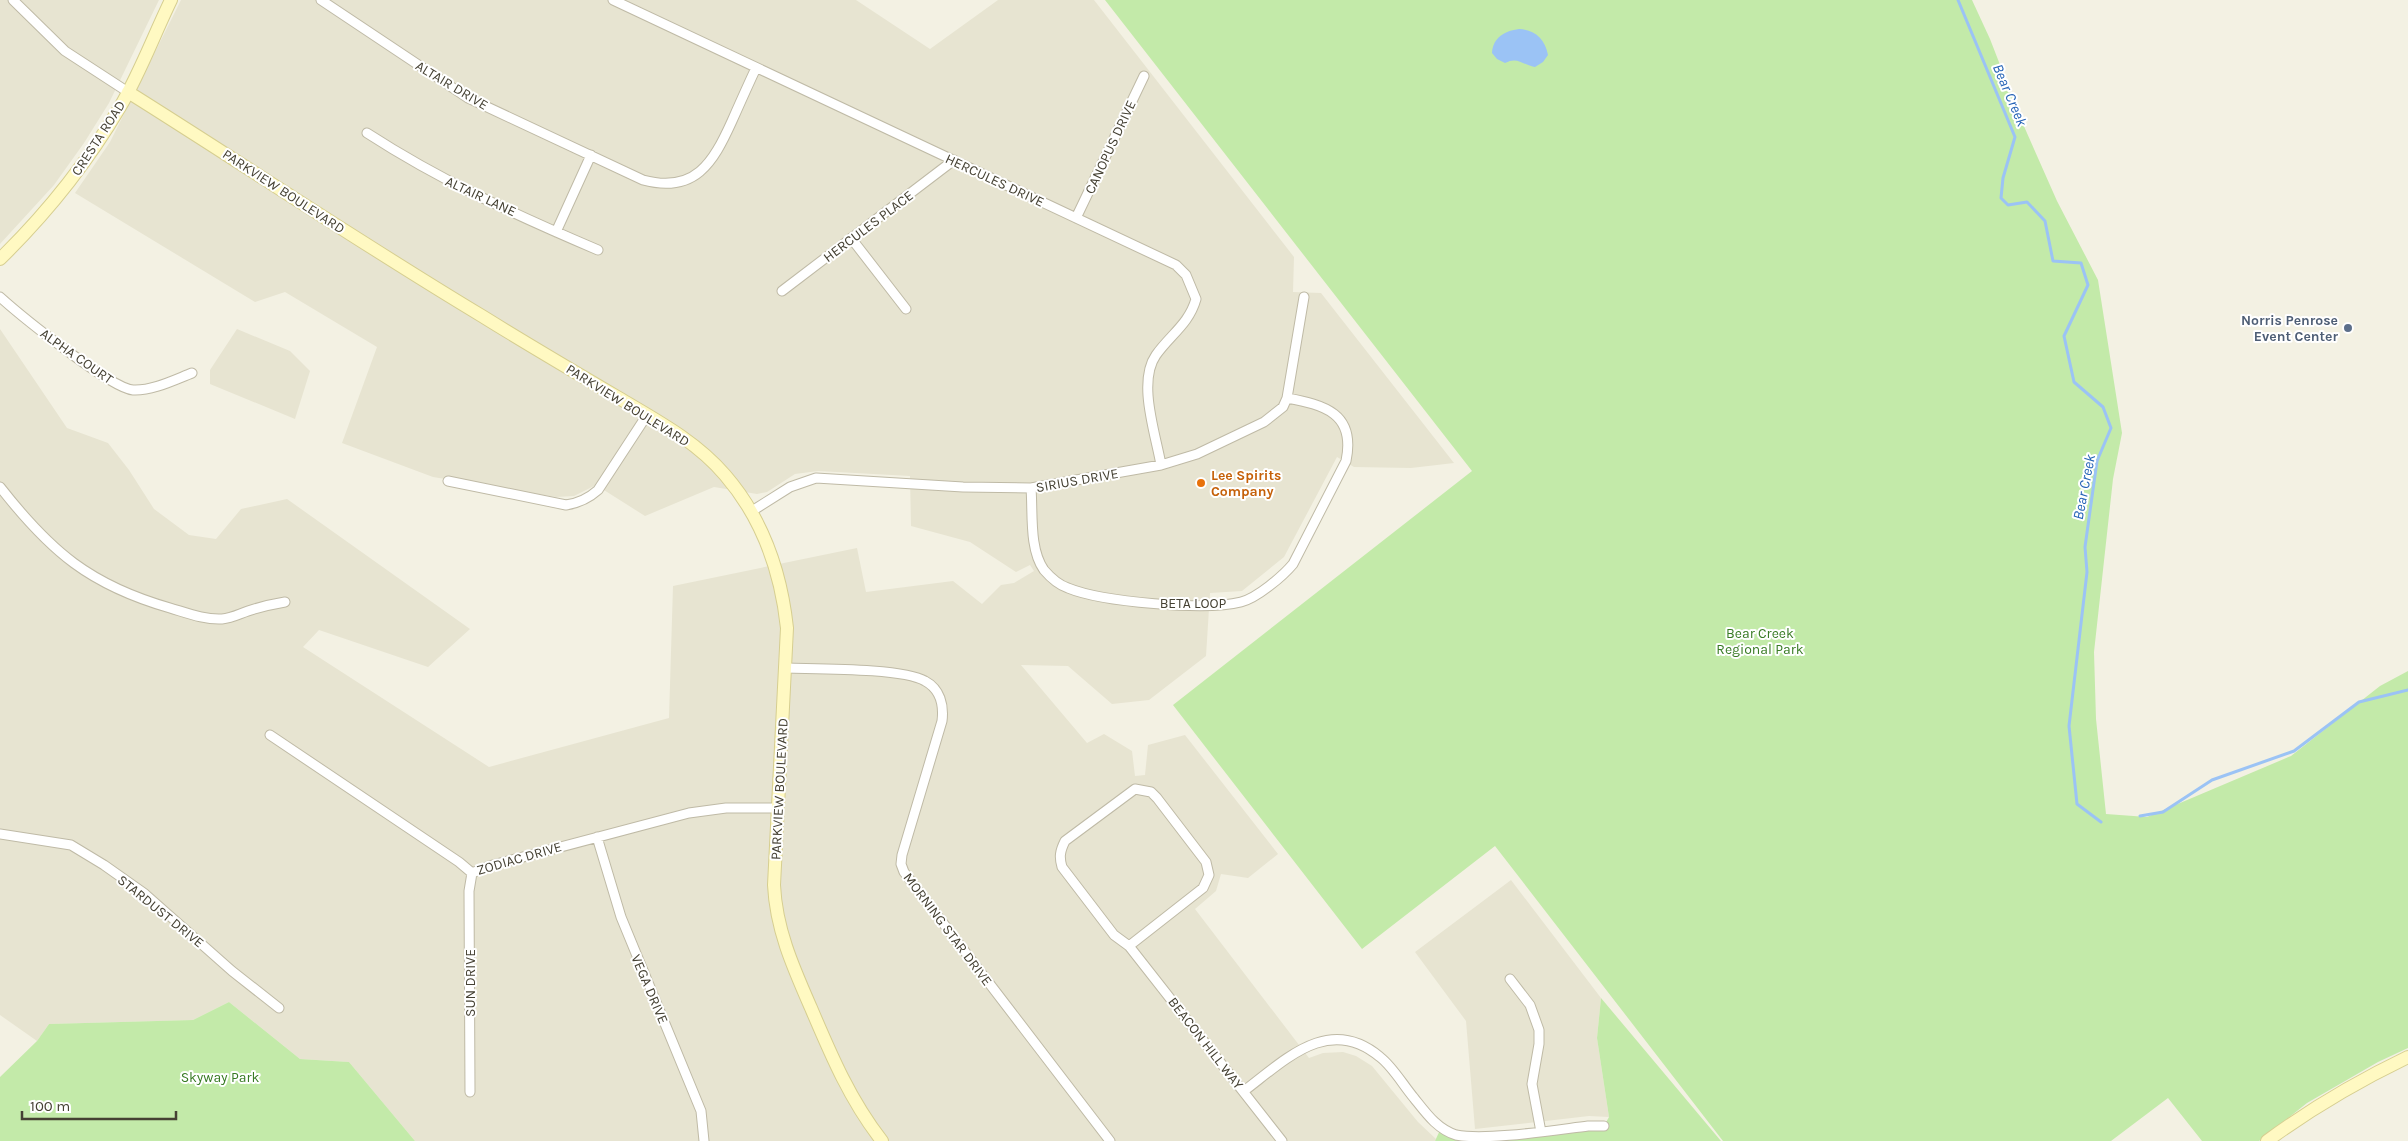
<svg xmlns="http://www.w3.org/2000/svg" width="2408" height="1141" viewBox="0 0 2408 1141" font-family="Karla,sans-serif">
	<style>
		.residential { fill: #e7e4d1 }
		.green { fill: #c3eaa9 }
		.water { fill: #9bc3f5 }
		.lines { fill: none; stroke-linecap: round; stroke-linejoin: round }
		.stream { stroke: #9bc3f5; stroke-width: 3 }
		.street-casing { stroke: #bfbaa6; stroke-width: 11 }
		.secondary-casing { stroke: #d6ce90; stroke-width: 14 }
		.street { stroke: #fff; stroke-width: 9 }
		.secondary { stroke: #fff9c2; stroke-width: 12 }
		.service-dot { fill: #5c6f8a; stroke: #fff; stroke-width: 2 }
		.food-dot { fill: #e8710a; stroke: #fff; stroke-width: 2 }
		.labels { text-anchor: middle; stroke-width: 4; stroke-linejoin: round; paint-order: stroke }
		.street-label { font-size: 14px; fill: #454133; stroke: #fff }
		.service-label { font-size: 14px; font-weight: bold; fill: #4e5e75; stroke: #fff; text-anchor: end }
		.food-label { font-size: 14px; font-weight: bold; fill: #c56008; stroke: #fff; text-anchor: start }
		.park-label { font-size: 14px; fill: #377a23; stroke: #fff }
		.water-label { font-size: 15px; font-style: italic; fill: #2664b7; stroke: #fff }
	</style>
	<rect width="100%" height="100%" fill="#f3f1e3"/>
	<path class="residential" d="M0,0H159L109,103L84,143L54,185L0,244Z
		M181,0H856L930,49L998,0H1094L1294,257L1293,292L1321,293L1454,463L1411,468L1354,467L1337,457L1284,557L1242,591L1210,593L1206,656L1149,700L1112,704L1068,666L1021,665L1087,743L1104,734L1132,751L1135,776L1145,775L1148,745L1185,735L1278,854L1248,878L1221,874L1216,891L1195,909L1309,1058L1323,1053L1343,1052L1356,1056L1372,1066L1418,1122L1436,1139L1435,1141H415L349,1062L300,1059L229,1002L193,1020L49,1024L37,1041L0,1015V329L67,428L108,443L129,470L154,509L189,535L216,539L241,509L287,499L470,629L428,667L319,630L303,647L489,767L669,718L673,586L857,548L866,592L953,581L982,604L1001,585L1014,583L1034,571L1030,565L1016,572L970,542L911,526L910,476L818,471L795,474L767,492L757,494L714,487L645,516L596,485L574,496L556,497L433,477L342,443L377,347L285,292L255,302L75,193L110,142Z
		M237,329L290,351L310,371L295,419L210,384V370Z
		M1511,880L1601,998L1597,1038L1609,1117L1589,1116L1475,1129L1466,1021L1415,952Z"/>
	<path class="green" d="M1105,0H1972L1990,39L2023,124L2057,201L2098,280L2122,433L2113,479L2094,652L2096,719L2106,814L2147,817L2291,756L2380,686L2408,671V1048L2378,1062L2307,1103L2259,1141H2202L2168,1098L2111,1141H1723L1495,846L1362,949L1173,705L1472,471Z
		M1601,998L1721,1141H1435L1441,1128L1454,1135L1604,1126L1609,1117L1597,1038Z
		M229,1002L300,1059L349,1062L415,1141H0V1077L37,1041L49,1024L193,1020Z"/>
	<path class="water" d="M1519,29C1535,30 1545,39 1548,55L1543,62L1535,67C1522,65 1518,56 1505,63L1497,59L1492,53C1493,37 1505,31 1519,29Z"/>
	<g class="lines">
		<path class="stream" d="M1958,0L2015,137L2003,178L2001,198L2008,205L2027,202L2045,221L2053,261L2081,263L2088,285L2064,336L2074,382L2103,407L2111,428L2097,461L2085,547L2087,572L2069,726L2077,804L2101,822
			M2140,816L2163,812L2212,780L2294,751L2359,702L2408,690"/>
		<g class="street-casing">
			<path id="street" d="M13,0L65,51L128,92
				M321,0L468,98L643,180C695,194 713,163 732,121C740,103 748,85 756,68
				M613,0L1176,265L1186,275L1196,299C1189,324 1170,335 1156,355C1137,382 1156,435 1161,465
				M367,133C441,181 518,216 598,250
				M1076,218L1144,76
				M556,232L591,155
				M851,238L906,309
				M782,291L954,160
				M0,297C20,315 110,388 133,390C152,391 174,380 192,373
				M448,481L566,505C579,503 588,499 598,490L647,415
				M0,487C51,552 90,585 170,608C187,613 205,620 222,619C232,618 239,614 248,611C260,607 273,604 285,602
				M1031,488C1033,513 1029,549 1044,570C1050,577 1059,585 1068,588C1102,602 1206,611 1241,602C1257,598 1283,576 1293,564L1346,461C1356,413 1324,405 1287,398
				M752,511L790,487L816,478L963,487L1031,488L1161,465L1197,454L1264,422L1283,407L1287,398L1304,297
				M787,668C817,669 903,668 925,681C940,689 944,705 942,721L902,855L901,864L904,872L1110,1141
				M270,735L459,862L472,873L489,866L689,813L726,808H777
				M1135,789L1151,792L1157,798L1206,862L1209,875L1203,888L1129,946L1114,935L1062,867C1059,857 1060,851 1065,841Z
				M0,834L71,845L104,865L145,894L232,971L279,1008
				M597,837L621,917L701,1111L704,1141
				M1129,946L1282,1141
				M1510,979L1530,1005L1539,1030V1044L1532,1084L1541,1132
				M1244,1091C1285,1060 1329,1014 1380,1057C1393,1067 1403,1085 1414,1098C1426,1113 1437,1129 1456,1135C1486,1141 1555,1130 1588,1126H1604
				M470,1092L469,891L472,873"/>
		</g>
		<g class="secondary-casing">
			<path id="secondary" d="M128,92C246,166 362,244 482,316C527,344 573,371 619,398C656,420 696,441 725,475C763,519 781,572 787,628L774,885C776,929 793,967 811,1008C831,1055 850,1100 882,1141
				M0,259C47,213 87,163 120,107C140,73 154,35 171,0
				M2267,1141C2312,1108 2358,1081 2408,1057"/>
		</g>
		<use href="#street" class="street"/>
		<use href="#secondary" class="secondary"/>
	</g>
	<circle class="service-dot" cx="2348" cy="328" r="5"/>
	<circle class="food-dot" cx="1201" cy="483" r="5"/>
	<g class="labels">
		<g class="street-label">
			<text transform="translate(452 85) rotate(31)" y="5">ALTAIR DRIVE</text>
			<text transform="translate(98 138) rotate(-57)" y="5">CRESTA ROAD</text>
			<text transform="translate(1110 147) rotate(-65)" y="5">CANOPUS DRIVE</text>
			<text transform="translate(995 180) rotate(25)" y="5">HERCULES DRIVE</text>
			<text transform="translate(284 191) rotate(33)" y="5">PARKVIEW BOULEVARD</text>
			<text transform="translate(481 196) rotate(25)" y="5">ALTAIR LANE</text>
			<text transform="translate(868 226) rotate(-37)" y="5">HERCULES PLACE</text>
			<text transform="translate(77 356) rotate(35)" y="5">ALPHA COURT</text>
			<text transform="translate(628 405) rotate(32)" y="5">PARKVIEW BOULEVARD</text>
			<text transform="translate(1077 480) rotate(-10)" y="5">SIRIUS DRIVE</text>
			<text x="1193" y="608">BETA LOOP</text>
			<text transform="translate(779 789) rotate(-87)" y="5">PARKVIEW BOULEVARD</text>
			<text transform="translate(519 858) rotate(-16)" y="5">ZODIAC DRIVE</text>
			<text transform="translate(161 911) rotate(39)" y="5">STARDUST DRIVE</text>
			<text transform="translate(948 929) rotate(53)" y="5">MORNING STAR DRIVE</text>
			<text transform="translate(470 983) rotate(-90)" y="5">SUN DRIVE</text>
			<text transform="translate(650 989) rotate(67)" y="5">VEGA DRIVE</text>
			<text transform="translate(1206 1043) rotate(52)" y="5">BEACON HILL WAY</text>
		</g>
		<g class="service-label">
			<text x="2338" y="325">Norris Penrose<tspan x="2338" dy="16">Event Center</tspan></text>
		</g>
		<g class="food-label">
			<text x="1211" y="480">Lee Spirits<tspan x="1211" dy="16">Company</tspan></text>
		</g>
		<g class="park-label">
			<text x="1760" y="638">Bear Creek<tspan x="1760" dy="16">Regional Park</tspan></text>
			<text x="220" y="1082">Skyway Park</text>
		</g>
		<g class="water-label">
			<text transform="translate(2010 95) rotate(67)" y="5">Bear Creek</text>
			<text transform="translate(2084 487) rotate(-79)" y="5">Bear Creek</text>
		</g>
	</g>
	<path d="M22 1111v8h154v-8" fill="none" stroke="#454133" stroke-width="2.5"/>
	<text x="30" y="1111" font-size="15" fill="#454133" stroke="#ffffff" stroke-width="4" paint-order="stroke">100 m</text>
</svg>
